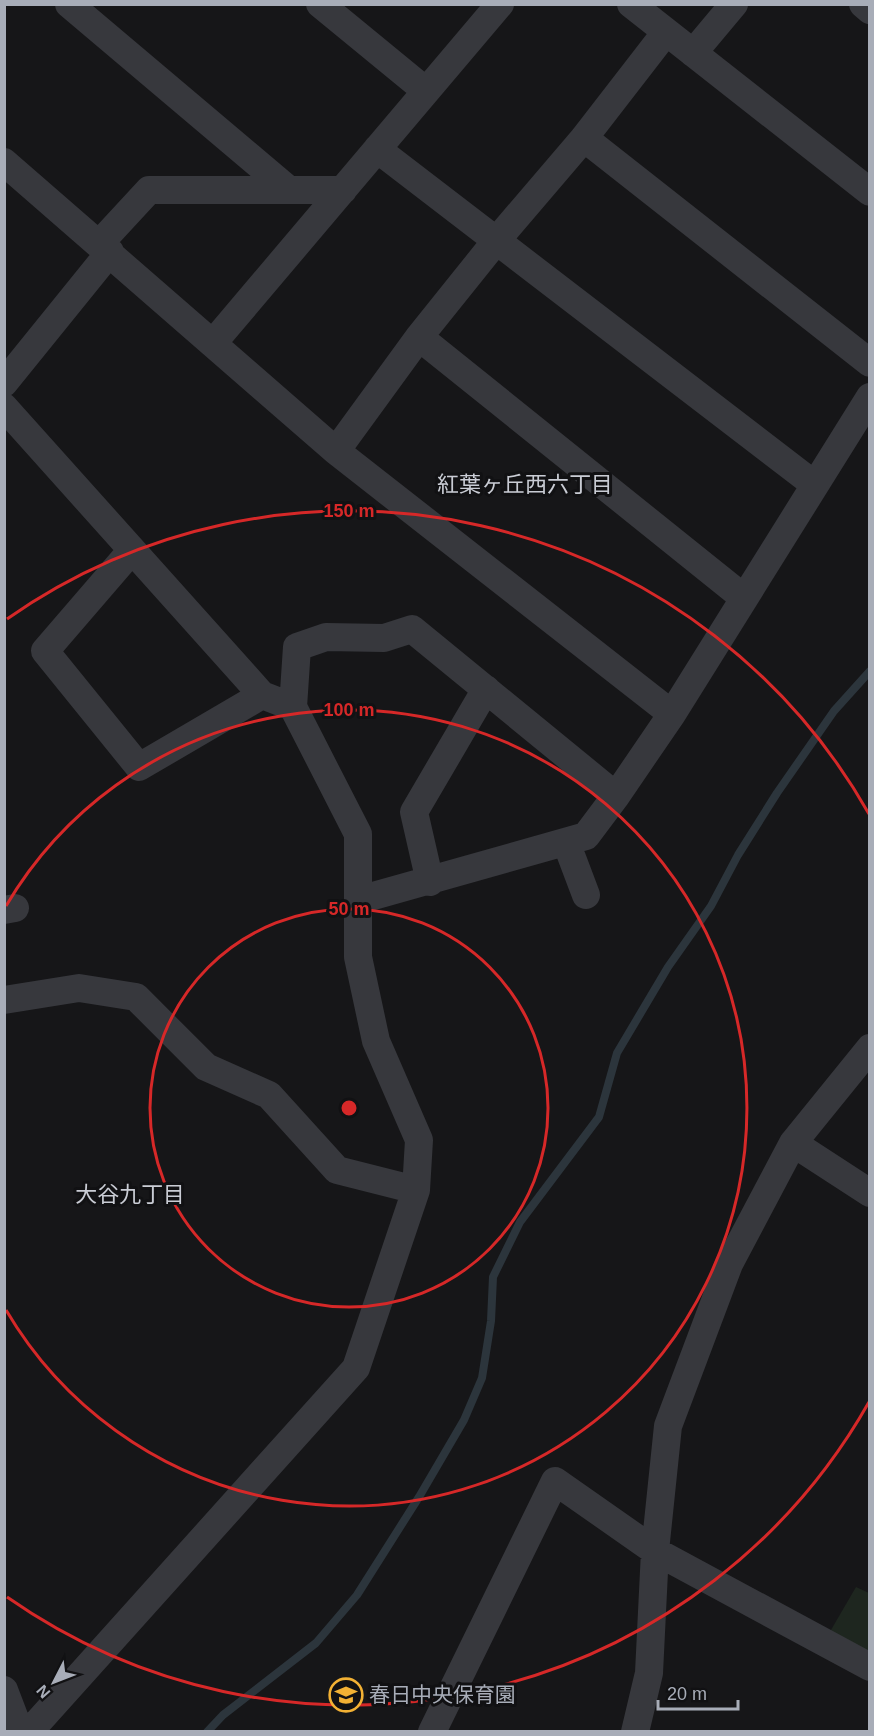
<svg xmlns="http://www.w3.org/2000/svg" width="874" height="1736" viewBox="0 0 874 1736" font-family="Helvetica,'Noto Sans JP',sans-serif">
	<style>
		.green { fill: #1e261f }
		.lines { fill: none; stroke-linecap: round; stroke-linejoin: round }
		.stream { stroke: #2c353c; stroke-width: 8 }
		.street { stroke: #37383d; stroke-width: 28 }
		.ring { fill: none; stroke: #d62828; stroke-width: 3 }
		.labels { text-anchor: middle; stroke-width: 6; stroke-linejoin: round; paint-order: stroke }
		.poi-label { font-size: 21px; fill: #a8adb8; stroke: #111113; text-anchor: start }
		.neighbourhood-label { font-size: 22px; fill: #c9ccd4; stroke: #111113 }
		.centre { fill: #d62828; stroke: #111113; stroke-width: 3 }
		.ring-label { font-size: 18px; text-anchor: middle; font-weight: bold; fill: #d62828; stroke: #111113; stroke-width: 6; stroke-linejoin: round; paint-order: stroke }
	</style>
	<rect width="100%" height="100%" fill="#161618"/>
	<path class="green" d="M856,1587L869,1593V1664L824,1642Z"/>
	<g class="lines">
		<path class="stream" d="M207,1732L223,1715L316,1643L357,1595L419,1497L464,1420L482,1378L491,1321L493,1277L520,1222L599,1117L617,1053L668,967L711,906L738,855L777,793L834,711L870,671"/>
		<path class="street" d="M69,4L289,190H343
			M320,4L426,91
			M631,4L870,192
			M863,4L870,10
			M666,32L584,138L496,241L419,337L336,451L672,714
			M693,53L734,4
			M584,138L870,363
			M377,149L815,485
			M4,162L336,451
			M100,243L149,190H289
			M419,337L744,598
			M213,343L500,4
			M4,383L110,252
			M4,407L262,695L293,707L358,834V957L376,1041L419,1140L416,1190L356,1368L29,1732
			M132,550L45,651L139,767L262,695
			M293,707L297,647L326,637L384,638L412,629L616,796L672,714L870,397
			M566,842L586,895
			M430,882L414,812L486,689
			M359,900L586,836L616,796
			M4,910L15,908
			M4,1000L79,988L136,997L206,1067L269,1095L337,1170L416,1190
			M793,1143L870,1193
			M4,1690L20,1732
			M432,1732L555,1481L655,1551L870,1667
			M635,1732L649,1673L655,1551L668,1426L729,1264L793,1143L870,1048"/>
	</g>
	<g class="ring">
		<circle cx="349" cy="1108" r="199"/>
		<path d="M6 906A398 398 0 1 1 6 1310"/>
		<path d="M869 1402A597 597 0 0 1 7 1597M7 619A597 597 0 0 1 869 814"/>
	</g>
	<defs>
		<g id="school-ring" transform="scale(1.725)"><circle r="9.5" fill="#111113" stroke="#f2b134" stroke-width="1.5"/><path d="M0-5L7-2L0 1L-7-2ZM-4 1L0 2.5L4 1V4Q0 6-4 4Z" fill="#f2b134"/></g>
	</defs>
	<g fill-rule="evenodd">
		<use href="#school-ring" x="346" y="1695"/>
	</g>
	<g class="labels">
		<g class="poi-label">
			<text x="369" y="1702">春日中央保育園</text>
		</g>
		<g class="neighbourhood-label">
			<text x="525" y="492">紅葉ヶ丘西六丁目</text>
			<text x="130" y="1202">大谷九丁目</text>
		</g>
	</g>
	<circle cx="349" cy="1108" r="9" class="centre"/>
	<g class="ring-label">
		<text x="349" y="517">150 m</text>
		<text x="349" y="716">100 m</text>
		<text x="349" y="915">50 m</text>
	</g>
	<rect width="874" height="1736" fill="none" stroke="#a8adb8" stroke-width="12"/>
	<g transform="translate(54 1682) rotate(228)" stroke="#111113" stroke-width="4.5" paint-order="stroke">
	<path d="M0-4.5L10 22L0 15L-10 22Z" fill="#a8adb8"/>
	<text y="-9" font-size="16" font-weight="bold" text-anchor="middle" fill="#a8adb8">N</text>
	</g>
	<path d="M658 1700v9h80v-9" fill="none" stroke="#a8adb8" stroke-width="3"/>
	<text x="667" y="1700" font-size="18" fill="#a8adb8" stroke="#111113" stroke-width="4.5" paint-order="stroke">20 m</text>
</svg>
